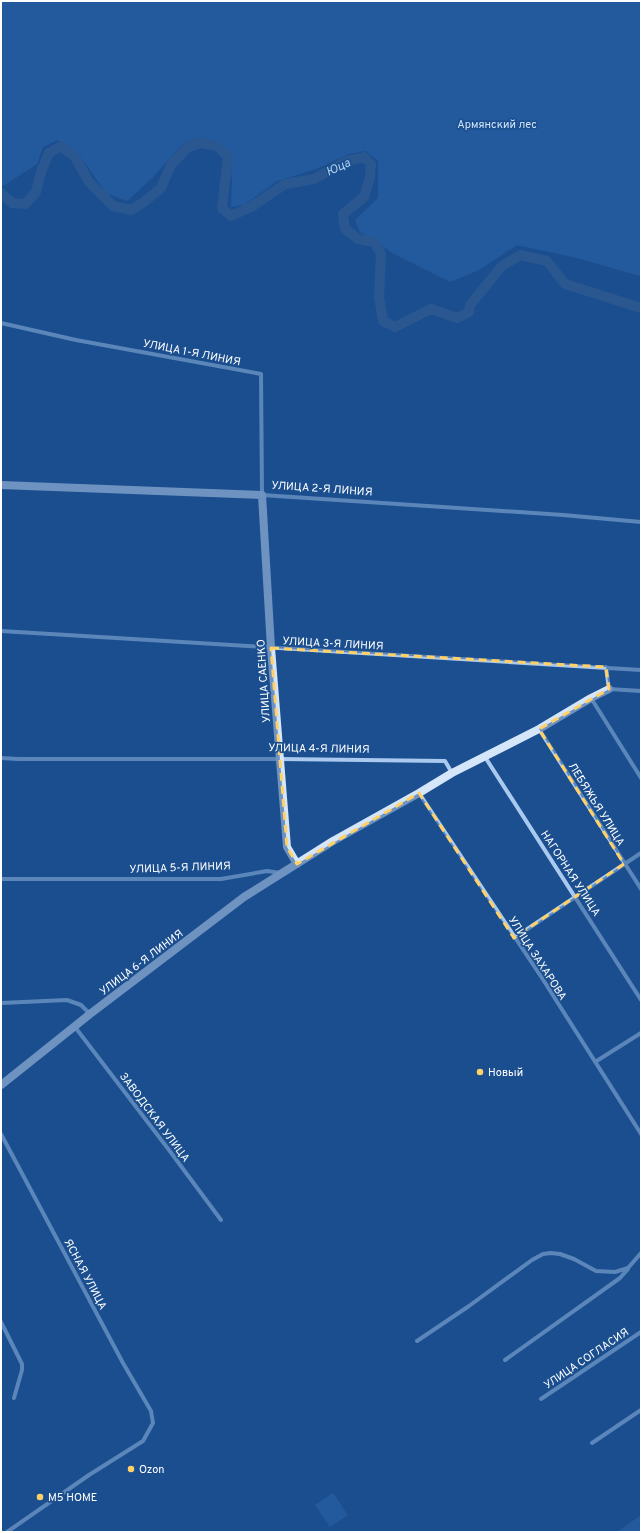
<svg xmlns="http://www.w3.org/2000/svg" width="642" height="1533" viewBox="0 0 642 1533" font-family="Overpass,sans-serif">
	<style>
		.green { fill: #2e69ad }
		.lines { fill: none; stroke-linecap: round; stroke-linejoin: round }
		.river { stroke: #3c6290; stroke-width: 10 }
		.street { stroke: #a9c9ee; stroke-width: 4 }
		.secondary { stroke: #d6e6fa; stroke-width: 8 }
		.marked { fill: none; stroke: #ffd166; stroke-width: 3; stroke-dasharray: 8 5; stroke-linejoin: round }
		.poi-dot { fill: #ffd166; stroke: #1b4f8f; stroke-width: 1.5 }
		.labels { text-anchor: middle; stroke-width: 3.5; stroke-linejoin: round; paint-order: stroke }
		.park-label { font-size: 11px; fill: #cfe3fa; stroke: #1b4f8f }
		.street-label { font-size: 11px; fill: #fff; stroke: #1b4f8f }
		.poi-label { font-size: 11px; fill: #fff; stroke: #1b4f8f; text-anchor: start }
		.water-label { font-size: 12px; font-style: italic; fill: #b5d3f5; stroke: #1b4f8f }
	</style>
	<rect width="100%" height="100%" fill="#1b4f8f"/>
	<path class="green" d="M1,1H641V277L640,276L577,258L517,245L479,270L450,282L394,254L360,232L355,220L378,198V161L366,151L349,154L316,169L277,181L244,205L231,207L232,181L230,153L218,142L198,138L183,144L152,178L127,201L106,193L80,156L58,140L43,147L37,164L3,186L1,184Z
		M333,1493L348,1515L330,1527L315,1505Z
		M641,1515V1532H617Z"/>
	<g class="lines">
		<path class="river" d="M1,193L12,203L25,204L36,192L41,172L49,153L61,146L75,157L89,182L113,206L131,210L144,202L161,188L171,165L187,148L200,143L217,146L228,156L222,208L231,216L251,207L285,184L314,179L347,161L364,157L371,164L370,177L364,197L343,214L345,229L358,239L374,242L381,254L379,297L383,321L395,327L431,309L457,318L469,312L470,305L502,266L520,255L547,261L565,284L641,308"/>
		<path class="street" d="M1,323L76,340L261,374L262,495L563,515L641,522
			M1,631L641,670
			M606,667L609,689L641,691
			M591,698L641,778
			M539,729L641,889
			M485,757L641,1000
			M1,758L18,759H280L445,761L452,773
			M419,793L542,978L641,1134
			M1,879H221L267,871L281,873
			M514,938L641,853
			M1,1003L67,1000L81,1005L90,1014
			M75,1027L169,1150L221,1220
			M595,1062L641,1033
			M1,1134L123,1363L151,1411L153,1423L143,1441L89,1475L7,1532
			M1,1322L22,1364V1370L14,1398
			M417,1341L469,1306L532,1260L543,1254L551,1253L560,1254L574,1259L596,1271L615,1272L628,1268L641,1253
			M505,1360L620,1278L628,1269
			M541,1399L641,1332
			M592,1443L641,1410"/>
		<path class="secondary" d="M1,485L262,495L271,648L287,847L297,864
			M1,1085L90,1014L244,897L333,841L419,793L452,773L539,729L591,698L609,689"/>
	</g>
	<path d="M0 0H642V1533H0ZM271,648L606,667L609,689L539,729L624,864L514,938L419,793L297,864L287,847Z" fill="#1b4f8f" fill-opacity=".55" fill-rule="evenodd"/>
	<path class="marked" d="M271,648L606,667L609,689L539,729L624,864L514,938L419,793L297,864L287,847Z"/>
	<g class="poi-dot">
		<circle cx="480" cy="1072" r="4"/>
		<circle cx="131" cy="1469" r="4"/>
		<circle cx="40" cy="1497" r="4"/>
	</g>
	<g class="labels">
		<g class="park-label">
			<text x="497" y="128">Армянский лес</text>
		</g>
		<g class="street-label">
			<text transform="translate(192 352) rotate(11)" y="4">УЛИЦА 1-Я ЛИНИЯ</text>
			<text transform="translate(322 488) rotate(4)" y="4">УЛИЦА 2-Я ЛИНИЯ</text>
			<text transform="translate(333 643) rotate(3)" y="4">УЛИЦА 3-Я ЛИНИЯ</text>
			<text transform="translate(263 681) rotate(-94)" y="4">УЛИЦА САЕНКО</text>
			<text transform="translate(319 748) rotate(1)" y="4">УЛИЦА 4-Я ЛИНИЯ</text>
			<text transform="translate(597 804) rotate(58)" y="4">ЛЕБЯЖЬЯ УЛИЦА</text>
			<text transform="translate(180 867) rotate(-2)" y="4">УЛИЦА 5-Я ЛИНИЯ</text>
			<text transform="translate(571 873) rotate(57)" y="4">НАГОРНАЯ УЛИЦА</text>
			<text transform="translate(538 958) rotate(57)" y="4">УЛИЦА ЗАХАРОВА</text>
			<text transform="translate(141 962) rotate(-37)" y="4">УЛИЦА 6-Я ЛИНИЯ</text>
			<text transform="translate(155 1117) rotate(53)" y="4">ЗАВОДСКАЯ УЛИЦА</text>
			<text transform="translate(86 1274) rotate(62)" y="4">ЯСНАЯ УЛИЦА</text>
			<text transform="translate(586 1358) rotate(-34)" y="4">УЛИЦА СОГЛАСИЯ</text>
		</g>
		<g class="poi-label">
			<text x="488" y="1076">Новый</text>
			<text x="139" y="1473">Ozon</text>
			<text x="48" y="1501">M5 HOME</text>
		</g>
		<g class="water-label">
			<text transform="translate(338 167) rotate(-25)" y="4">Юца</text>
		</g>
	</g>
	<rect width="642" height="1533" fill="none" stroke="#ffffff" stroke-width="4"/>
</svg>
